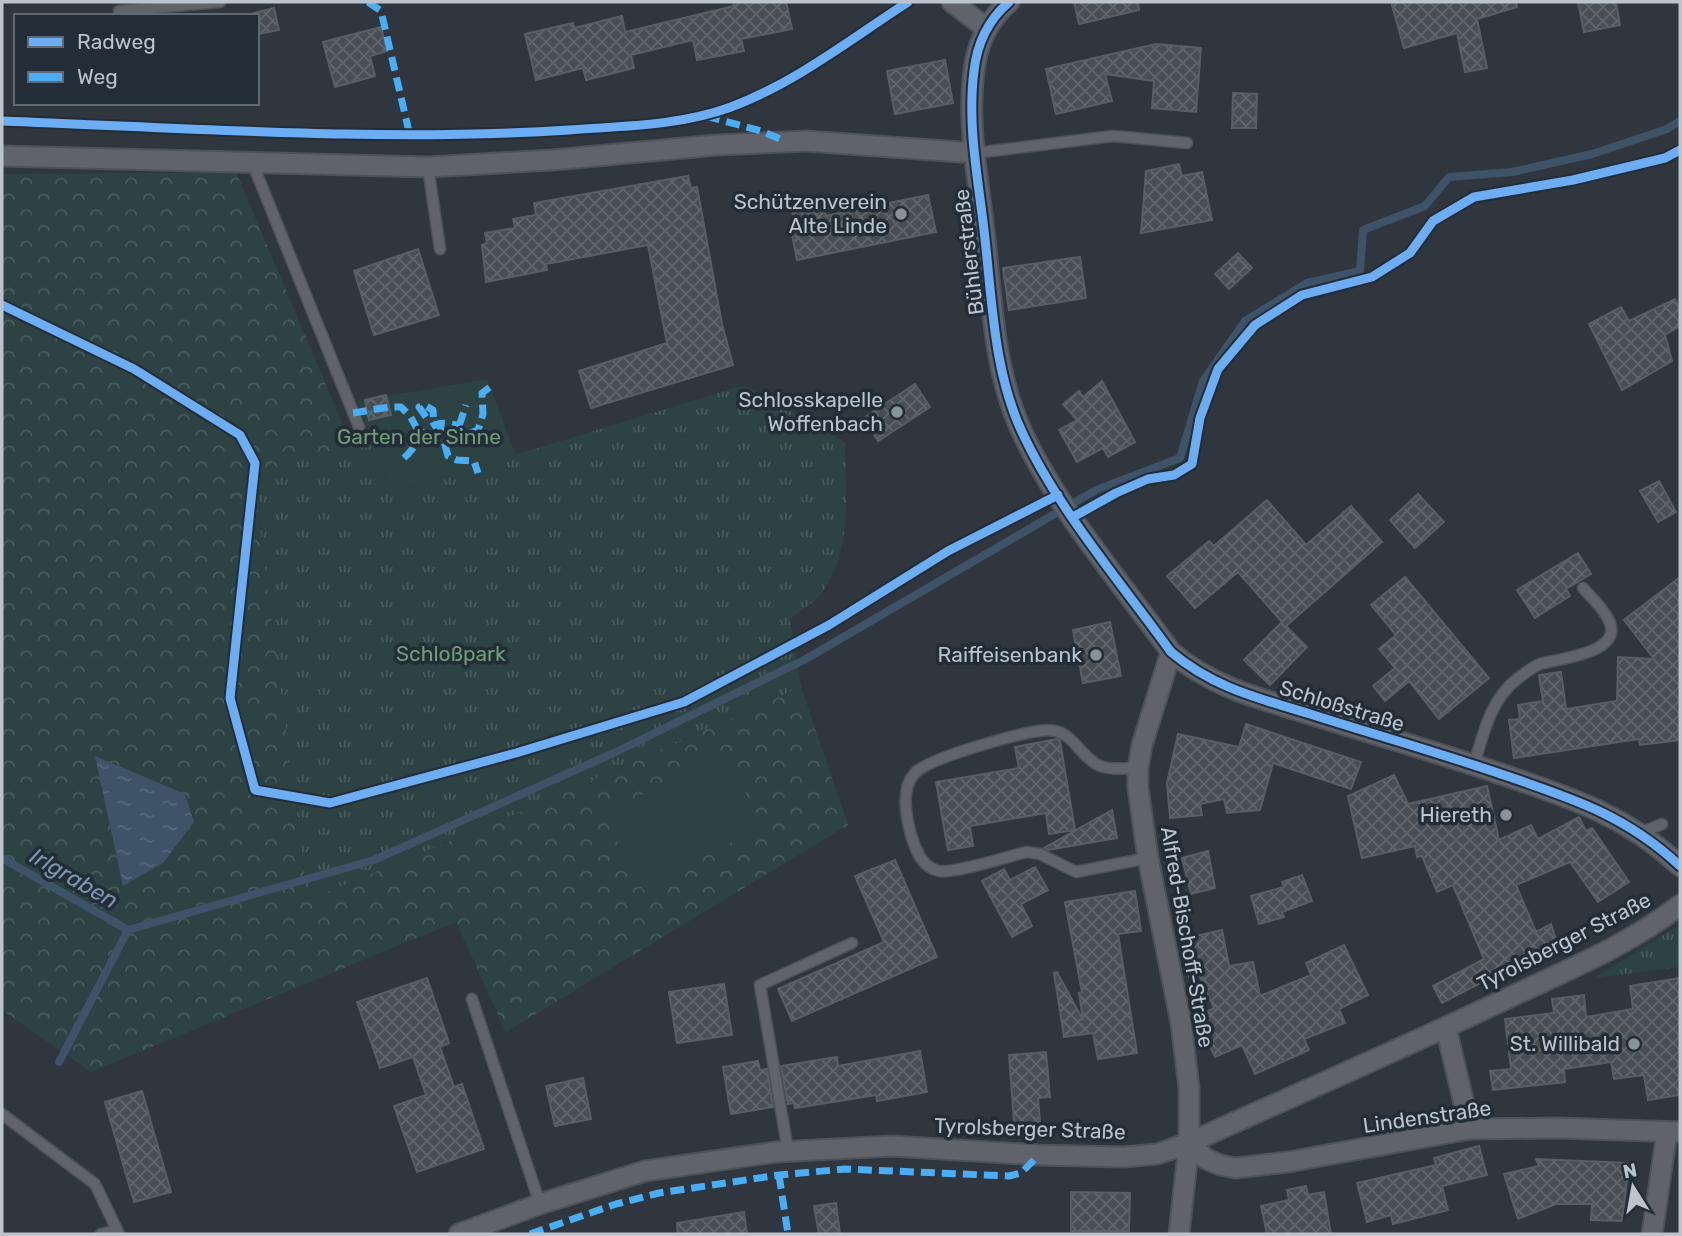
<svg xmlns="http://www.w3.org/2000/svg" width="1682" height="1236" viewBox="0 0 1682 1236" font-family="Rubik,sans-serif">
	<style>
		.grass { fill: url(#grass-tufts) }
		.forest { fill: url(#forest-crowns) }
		.garden { fill: #2c4243 }
		.water { fill: url(#water-ripples) }
		.lines { fill: none; stroke-linecap: round; stroke-linejoin: round }
		.stream { stroke: #3e5367; stroke-width: 8 }
		.building { fill: url(#building-cross-hatch); stroke: #585e64; stroke-width: 2 }
		.service-casing { stroke: #4d5258; stroke-width: 13 }
		.minor-casing { stroke: #4d5258; stroke-width: 23 }
		.service { stroke: #60646a; stroke-width: 10 }
		.minor { stroke: #60646a; stroke-width: 19 }
		.quiet { stroke: #49aef6; stroke-width: 7; stroke-dasharray: 14 7; stroke-linecap: butt }
		.cycleway-casing { stroke: #222d38; stroke-width: 13 }
		.cycleway { stroke: #6dadf4; stroke-width: 9 }
		.poi-dot { fill: #8a929a; stroke: #222d38; stroke-width: 2.5 }
		.labels { text-anchor: middle; stroke-width: 7; stroke-linejoin: round; paint-order: stroke }
		.poi-label { font-size: 21px; fill: #bbc3cc; stroke: #222d38; text-anchor: end }
		.street-label { font-size: 21px; fill: #bbc3cc; stroke: #222d38 }
		.park-label { font-size: 21px; fill: #739c78; stroke: #222d38 }
		.water-label { font-size: 23px; font-style: italic; fill: #7d96ad; stroke: #222d38 }
	</style>
	<defs>
		<pattern id="grass-tufts" width="24" height="20" patternUnits="userSpaceOnUse" patternTransform="scale(1.75)"><rect width="24" height="20" fill="#2c4243"/><path d="M3 7l-1-3M5 7V3M7 7l1-3M15 17l-1-3M17 17v-4M19 17l1-3" fill="none" stroke="#495c5d"/></pattern>
		<pattern id="forest-crowns" width="20" height="18" patternUnits="userSpaceOnUse" patternTransform="scale(1.75)"><rect width="20" height="18" fill="#2c4243"/><path d="M2 6a3 3 0 1 1 6 0M12 15a3 3 0 1 1 6 0" fill="none" stroke="#495c5d"/></pattern>
		<pattern id="water-ripples" width="26" height="14" patternUnits="userSpaceOnUse" patternTransform="scale(1.75)"><rect width="26" height="14" fill="#3e5367"/><path d="M2 4q2-2 4 0t4 0M15 11q2-2 4 0t4 0" fill="none" stroke="#586a7c"/></pattern>
		<pattern id="building-cross-hatch" width="8" height="8" patternUnits="userSpaceOnUse" patternTransform="scale(1.75)"><rect width="8" height="8" fill="#484e54"/><path d="M0 0l8 8M0 8l8-8" fill="none" stroke="#60666b"/></pattern>
	</defs>
	<rect width="100%" height="100%" fill="#2f363d"/>
	<path class="grass" d="M744,385L845,442C845,493 854,546 823,591C816,602 801,610 790,619L801,687L554,798L308,900L253,475L371,437L386,477L408,488Z
		M1680,925V967L1594,978Z"/>
	<path class="forest" d="M236,172L351,444L253,476L308,900L554,798L801,687L848,825L506,1032L456,922L91,1072L2,1010V174Z"/>
	<path class="garden" d="M487,379L516,455L408,488L392,484L382,469L358,401Z
		M723,751L763,825L643,890L603,816Z"/>
	<path class="water" d="M95,756L185,794L194,822L163,863L123,886Z"/>
	<g class="lines">
		<path class="stream" d="M2,858L128,930
			M128,930L374,860L616,752L804,660L1096,490L1180,458L1203,381L1245,321L1307,283L1360,271L1363,230L1425,206L1449,177L1512,172L1592,154L1667,129L1680,121
			M59,1062L128,930"/>
	</g>
	<path class="building" d="M733,2H786L792,29L741,39L744,51L697,60L693,40L631,55L634,68L586,80L583,68L536,80L525,34L573,23L574,28L622,16L625,32L734,6Z
		M1074,2H1138L1139,10L1079,24Z
		M1391,2H1516L1517,7L1477,19L1487,68L1465,72L1457,33L1404,48Z
		M1578,2H1616L1620,25L1584,32Z
		M274,8L279,30L258,34L257,16H255L254,13Z
		M381,27L387,51L370,56L375,76L335,87L323,42Z
		M1156,44L1201,48L1196,112L1152,108L1154,81L1105,74L1112,101L1056,114L1046,69Z
		M945,60L953,103L895,114L887,71Z
		M1233,93L1257,94L1256,128H1232Z
		M1179,164L1182,176L1202,172L1212,220L1141,233L1146,171Z
		M688,176L691,188L697,187L722,324L733,365L591,408L579,371L667,343L648,245L546,264L547,270L486,282L482,245L487,243L485,233L515,228L513,219L536,215L534,203Z
		M928,195L936,232L797,260L790,224L794,223L792,209L823,202L826,216Z
		M418,249L439,315L374,335L354,271Z
		M1238,253L1252,268L1229,289L1215,274Z
		M1080,257L1086,298L1009,310L1003,268Z
		M1675,299L1680,310V326L1665,335L1672,361L1622,390L1589,324L1621,307L1629,321Z
		M1102,381L1135,442L1108,457L1103,448L1077,462L1059,430L1077,420L1063,404L1079,391L1083,397Z
		M915,384L930,407L878,441L864,418Z
		M386,395L391,415L369,420L365,400Z
		M1659,481L1676,512L1658,522L1640,491Z
		M1418,494L1444,522L1415,548L1390,520Z
		M1267,500L1306,545L1351,506L1382,542L1286,626L1307,647L1270,685L1244,660L1282,622L1238,572L1195,608L1167,576L1209,541L1214,546Z
		M1578,553L1591,574L1566,589L1570,596L1535,618L1517,590Z
		M1405,577L1489,678L1439,719L1409,681L1385,701L1373,686L1395,668L1379,649L1396,635L1371,605Z
		M1680,577V740L1640,745L1639,739L1514,758L1509,720L1520,719L1518,705L1543,701L1539,675L1561,672L1566,709L1617,701L1618,657L1654,659L1624,620Z
		M1110,622L1121,676L1083,683L1073,630Z
		M1246,724L1361,762L1351,789L1273,763L1260,810L1227,813L1224,799L1200,804L1202,815L1170,818L1167,783L1178,734L1239,747Z
		M1057,739L1060,741L1075,830L1049,834L1046,813L970,826L973,846L948,850L936,782L1019,768L1015,747Z
		M1394,775L1408,804L1487,786L1499,840L1531,825L1538,839L1579,817L1586,831L1592,828L1629,882L1598,902L1570,862L1516,885L1536,932L1551,924L1559,949L1494,982L1492,977L1442,1003L1433,986L1484,959L1453,885L1437,892L1422,856L1417,857L1415,846L1362,858L1348,796Z
		M1112,810L1117,838L1048,850L1044,848Z
		M1208,851L1215,888L1191,894L1182,858Z
		M895,860L937,957L792,1021L778,989L884,942L855,876Z
		M1035,867L1048,890L1021,904L1032,926L1012,937L982,881L1004,869L1010,880Z
		M1302,875L1312,901L1282,912L1284,917L1259,924L1251,896L1284,887L1282,882Z
		M1135,891L1141,931L1118,934L1137,1053L1098,1059L1093,1033L1064,1037L1054,973L1057,972L1083,1020L1079,993L1082,992L1065,902Z
		M1222,930L1229,966L1253,962L1260,996L1311,975L1306,963L1344,945L1368,995L1339,1009L1345,1023L1304,1039L1309,1050L1255,1074L1242,1045L1215,1057L1196,1017L1214,1008L1199,975L1189,977L1183,939Z
		M427,978L449,1043L440,1047L454,1087L462,1084L484,1149L417,1172L394,1106L426,1095L413,1057L380,1068L357,1002Z
		M1680,978V1095L1648,1100L1644,1075L1614,1079L1611,1062L1564,1069L1565,1082L1493,1090L1490,1071L1511,1069L1505,1019L1554,1013L1552,999L1584,995L1586,1017L1633,1009L1630,986Z
		M724,984L732,1035L677,1043L669,992Z
		M920,1051L927,1092L877,1101L876,1095L795,1108L794,1103L788,1104L781,1066L837,1057L838,1066Z
		M1046,1052L1050,1097L1038,1098L1041,1134L1015,1135L1009,1055Z
		M758,1061L760,1070L767,1069L773,1107L731,1114L723,1067Z
		M583,1078L591,1119L555,1126L546,1086Z
		M142,1091L171,1192L134,1202L105,1102Z
		M1479,1146L1487,1175L1442,1186L1448,1210L1393,1224L1391,1215L1367,1222L1357,1183L1436,1165L1434,1158Z
		M1536,1159L1629,1163L1622,1221L1591,1220L1592,1204H1556L1518,1219L1504,1174L1539,1166Z
		M1306,1186L1308,1195L1324,1192L1331,1234H1267L1261,1206L1289,1200L1287,1190Z
		M1071,1192L1130,1193L1129,1231H1071Z
		M836,1203L840,1234H819L814,1206Z
		M744,1212L747,1234H678L677,1223Z"/>
	<g class="lines">
		<g class="service-casing">
			<path id="service" d="M119,11L220,2
				M975,153L1113,136L1187,143
				M252,162L359,427
				M428,167L440,249
				M1474,765C1483,734 1491,699 1517,679C1524,674 1532,667 1540,664C1560,658 1629,653 1607,617C1601,606 1591,597 1583,588
				M1138,768C1125,768 1108,771 1096,764C1074,750 1072,726 1039,731C1017,734 927,758 914,774C901,789 906,817 911,835C916,850 921,867 939,871C954,874 1009,856 1027,852L1040,854L1076,872L1148,858
				M1640,833L1662,824
				M472,999L540,1204
				M2,1114L95,1184L119,1234
				M788,1151L760,985L852,943
				M101,1234L117,1230"/>
		</g>
		<g class="minor-casing">
			<path id="minor" d="M952,2L986,28
				M1009,2C988,20 977,44 974,71C967,124 978,178 984,230C992,297 993,370 1022,432C1057,508 1122,584 1171,652C1214,688 1258,698 1310,714C1373,734 1436,752 1498,773C1568,797 1625,814 1680,866
				M2,156L428,167L552,160L717,145L806,141L975,153
				M1171,652L1142,745L1138,768V788L1148,858L1181,1023L1189,1088V1143L1179,1234
				M1446,1028L1470,1129
				M1189,1143L1206,1159L1220,1165L1235,1168L1288,1162L1470,1129L1558,1128L1680,1132
				M459,1234L540,1204L645,1171L776,1152L892,1146L1039,1155L1124,1157L1157,1154L1189,1143C1295,1095 1401,1049 1506,999C1565,971 1629,945 1680,905
				M1652,1234L1667,1132"/>
		</g>
		<use href="#service" class="service"/>
		<use href="#minor" class="minor"/>
		<path class="quiet" d="M368,2L381,11L410,136
			M706,116L761,131L785,141
			M353,413L389,407H401L410,416L421,436
			M426,417L419,407L424,405L433,410L434,425
			M439,423L448,456L457,460L474,461L478,473
			M459,426L466,405
			M404,458C424,440 424,415 459,426L462,431L470,433L478,430L483,414L482,393L493,385
			M779,1175L788,1234
			M530,1234L616,1204L659,1193L779,1175L845,1169L1009,1176L1021,1173L1039,1155"/>
		<g class="cycleway-casing">
			<path id="cycleway" d="M1009,2C988,20 977,44 974,71C967,124 978,178 984,230C992,297 993,370 1022,432C1057,508 1122,584 1171,652C1214,688 1258,698 1310,714C1373,734 1436,752 1498,773C1568,797 1625,814 1680,866
				M2,121C190,128 380,142 569,130C623,126 679,126 731,107C795,83 851,39 908,2
				M2,305L134,369L240,435L255,463L230,698L255,790L330,803L516,753L684,702L829,625L948,551L1058,495
				M1073,517L1116,493L1148,479L1174,475L1192,464L1200,418L1218,369L1255,325L1302,295L1372,277L1410,253L1433,221L1474,197L1573,180L1665,158L1680,150"/>
		</g>
		<use href="#cycleway" class="cycleway"/>
	</g>
	<g class="poi-dot">
		<circle cx="901" cy="214" r="7"/>
		<circle cx="897" cy="412" r="7"/>
		<circle cx="1096" cy="655" r="7"/>
		<circle cx="1506" cy="815" r="7"/>
		<circle cx="1634" cy="1044" r="7"/>
	</g>
	<g class="labels">
		<g class="poi-label">
			<text x="887" y="209">Schützenverein<tspan x="887" dy="24">Alte Linde</tspan></text>
			<text x="883" y="407">Schlosskapelle<tspan x="883" dy="24">Woffenbach</tspan></text>
			<text x="1082" y="662">Raiffeisenbank</text>
			<text x="1492" y="822">Hiereth</text>
			<text x="1620" y="1051">St. Willibald</text>
		</g>
		<g class="street-label">
			<text transform="translate(969 252) rotate(-97)" y="7">Bühlerstraße</text>
			<text transform="translate(1342 706) rotate(17)" y="7">Schloßstraße</text>
			<text transform="translate(1187 937) rotate(80)" y="7">Alfred-Bischoff-Straße</text>
			<text transform="translate(1564 942) rotate(-27)" y="7">Tyrolsberger Straße</text>
			<text transform="translate(1427 1117) rotate(-8)" y="7">Lindenstraße</text>
			<text transform="translate(1030 1129) rotate(2)" y="7">Tyrolsberger Straße</text>
		</g>
		<g class="park-label">
			<text x="419" y="444">Garten der Sinne</text>
			<text x="451" y="661">Schloßpark</text>
		</g>
		<g class="water-label">
			<text transform="translate(74 878) rotate(30)" y="8">Irlgraben</text>
		</g>
	</g>
	<rect width="1682" height="1236" fill="none" stroke="#bbc3cc" stroke-width="7"/>
	<rect x="14" y="14" width="245" height="91" fill="#222d38" stroke="#5f6973" stroke-width="2"/>
	<rect x="28" y="37" width="35" height="10" fill="#6dadf4" stroke="#5f6973" stroke-width="2"/>
	<text x="77" y="49" font-size="21" fill="#bbc3cc">Radweg</text>
	<rect x="28" y="72" width="35" height="10" fill="#49aef6" stroke="#5f6973" stroke-width="2"/>
	<text x="77" y="84" font-size="21" fill="#bbc3cc">Weg</text>
	<g transform="translate(1633 1187) rotate(349)" stroke="#222d38" stroke-width="5" paint-order="stroke">
	<path d="M0-5L12 26L0 18L-12 26Z" fill="#bbc3cc"/>
	<text y="-10" font-size="19" font-weight="bold" text-anchor="middle" fill="#bbc3cc">N</text>
	</g>
</svg>
